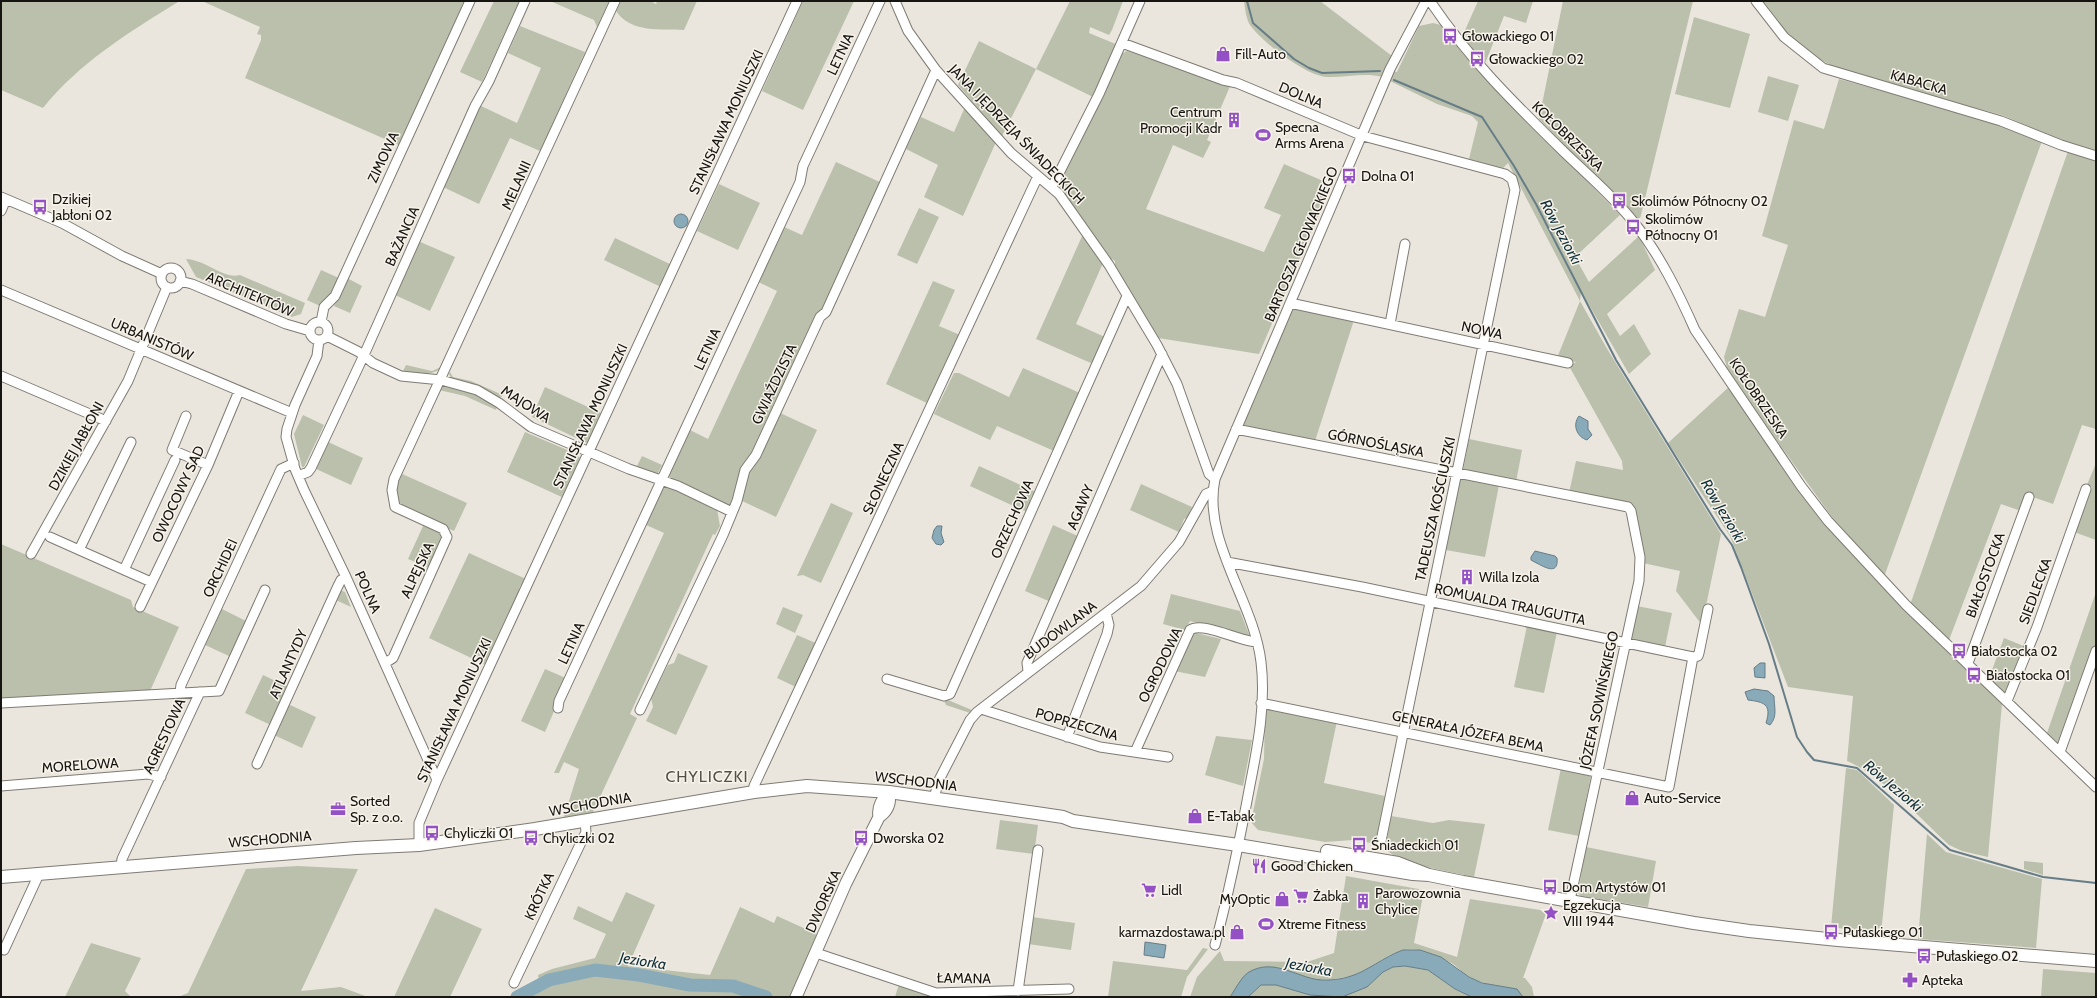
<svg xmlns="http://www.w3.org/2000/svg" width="2097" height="998" viewBox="0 0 2097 998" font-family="Cabin,sans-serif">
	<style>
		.green { fill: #bac0ab }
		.water { fill: #89aab9; stroke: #667d87 }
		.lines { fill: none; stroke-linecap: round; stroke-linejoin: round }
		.stream { stroke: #667d87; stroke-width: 2 }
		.river { stroke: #89aab9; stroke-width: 13 }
		.minor-casing { stroke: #7f7b73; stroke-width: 11 }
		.tertiary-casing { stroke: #7f7b73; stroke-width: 13 }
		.secondary-casing { stroke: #7f7b73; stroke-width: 14 }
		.minor { stroke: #fff; stroke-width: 9 }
		.tertiary { stroke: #fff; stroke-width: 11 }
		.secondary { stroke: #fff; stroke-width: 12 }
		.labels { text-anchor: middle; stroke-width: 3; stroke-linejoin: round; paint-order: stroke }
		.poi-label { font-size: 14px; fill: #161512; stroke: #f8f3ea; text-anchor: start }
		.street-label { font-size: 14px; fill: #161512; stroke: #f8f3ea }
		.water-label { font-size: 15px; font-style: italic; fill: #0e2e3a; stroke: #f8f3ea }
		.quarter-label { font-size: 16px; letter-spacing: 1px; fill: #545049; stroke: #f8f3ea }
	</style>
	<rect width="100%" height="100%" fill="#eae6dd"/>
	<path class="green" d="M1,1H185L178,2C128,33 80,62 43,108L1,90Z
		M202,1H467L401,146L245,78L261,40V35L257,34L260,27Z
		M494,1H520L482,82L460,72Z
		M550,1H609L597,27L594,20Z
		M621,1H650L656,4L657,1H697L684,30C662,29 630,33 616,11Z
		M803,1H854L803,110L762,91Z
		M1070,1H1123L1112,30L1109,35L1090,27L1089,33L1118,45L1093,97L1036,69L1002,136L958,85L979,41L1036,69Z
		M1244,1H1320L1392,56L1382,77C1365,72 1345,78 1327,77C1306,76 1262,42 1250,25C1246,19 1245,8 1244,1Z
		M1478,1H1533L1526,23L1504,16L1484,66L1462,37Z
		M1563,1H1693L1639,223L1539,119Z
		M1761,1H2096V151L2074,146L2002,115L1890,85L1833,66L1809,54L1781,28Z
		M1694,17L1750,34L1730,108L1675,94Z
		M1433,23L1441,25L1464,55L1620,215L1575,257L1589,282L1639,236L1655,270L1607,314L1620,336L1634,324L1651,354L1629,374L1581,291L1580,301L1606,347L1721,534L1702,625L1676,591L1680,571L1643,563L1635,510L1628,501L1622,504L1569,493L1576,461L1623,470L1622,461L1569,366L1576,362L1557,358L1580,301L1508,163L1503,168L1469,159L1478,122L1472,116L1437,104L1390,81L1393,71L1397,72L1419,26Z
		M520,26L585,52L540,151L510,138L479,204L443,187L479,105L517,123L541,68L508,53Z
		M1127,51L1231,84L1207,140L1211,142L1203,158L1173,145L1146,209L1264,252L1281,215L1264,208L1284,164L1330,184L1329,190L1259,354L1158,338L1115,269V261L1108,257L1057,182L1123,53Z
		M1768,76L1799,85L1788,121L1758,112Z
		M1839,79L1990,121L2042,141L1884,577L1832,517L1762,420L1727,368L1724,357L1739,309L1765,317L1788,245L1762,236L1794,120L1824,129Z
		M965,107L996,142L963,216L924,197L938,165L906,149L921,117L954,132Z
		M2068,151L2096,159V429L2082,425L2053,504L2027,495L2021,511L2001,504L1949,640L1910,605Z
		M836,162L882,183L729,506L670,479L668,472L688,429L708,439L777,291L756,281L782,226L802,235Z
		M719,184L760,203L738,250L697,231Z
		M919,208L939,217L917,264L897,255Z
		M1083,234L1103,263L1076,324L1105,337L1093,364L1036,339Z
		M615,238L672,265L661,287L604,260Z
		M418,241L455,257L430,311L395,295Z
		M186,259C207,260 224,280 240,275L305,303L301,314L292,317L196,277Z
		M321,270L341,279L332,296L325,299L320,306L307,300Z
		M347,278L362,286L350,313L334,306Z
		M933,281L955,290L939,326L960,335L929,404L886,384Z
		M1293,307L1354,320L1315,441L1241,426Z
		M406,365L432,371L441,367V369C429,376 416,375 403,371Z
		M1023,368L1080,393L1054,451L997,426L990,440L934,414L954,373H959L1009,397Z
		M450,372L453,377L471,381L503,395L499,399L451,378L449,374Z
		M443,385L477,394L497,406L496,410L465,396L439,390Z
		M1730,386L1817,513L1911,617L2002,704L1988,857L1962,851L1949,845C1923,821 1879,773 1847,761L1853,696L1788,687L1730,536L1668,443Z
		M545,387L603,414L589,444L532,417Z
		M778,412L817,430L776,517L738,499L746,473Z
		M303,415L324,425L304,467H302L294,434Z
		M525,432L572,452L582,459L564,498L507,472Z
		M1469,439L1522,450L1516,482L1463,471Z
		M326,441L363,458L351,485L314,468Z
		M642,456L662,465L658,473L653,474L637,466Z
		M2096,463V540L2074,532L2092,487L2087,485Z
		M979,466L1036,492L1034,496L1032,495L1030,500L1031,503L1027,512L970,486Z
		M400,473L467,503L454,531L398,506L394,487Z
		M1461,477L1499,485L1485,557L1446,550Z
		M1141,484L1192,507L1187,518L1184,519L1179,532L1130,510Z
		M667,487L717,509L720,526L715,535L713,534L630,714L637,718L592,814L564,817L579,769L564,762L559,773H554L664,533L644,524L660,490Z
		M831,503L853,513L821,583L803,575L797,576Z
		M424,524L440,532L443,540L430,568L408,559Z
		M1053,525L1080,537L1051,602L1025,591Z
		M1,544L131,600L133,607L179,627L150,691L1,700Z
		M469,553L526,579L523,585L520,586L518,595L486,665L429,638Z
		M340,590L345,592L351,607L336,600Z
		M2096,592V644L2060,745L2047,733Z
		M1171,594L1240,611L1250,637L1190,621L1185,630L1163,624Z
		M1637,606L1672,613L1665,647L1632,641L1630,638Z
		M783,607L803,615L795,633L776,624Z
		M220,608L248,622L231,657L203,644Z
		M1527,626L1557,632L1544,693L1514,687Z
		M1192,632L1221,639L1205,677L1174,671Z
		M797,635L818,644L798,688L777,678Z
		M2004,638L2026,647L2006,694L1989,678Z
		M678,653L708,666L676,735L646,721L653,707L651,698L668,665L674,663Z
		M545,669L568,679L545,732L521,721Z
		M263,675L288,687L271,725L245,713Z
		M943,698L972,710L970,713L946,705Z
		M288,704L316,717L302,748L274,735Z
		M1265,707L1337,721L1324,783L1385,796L1376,840L1371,843L1353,840L1325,842L1258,830L1251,822L1264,759Z
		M1216,736L1252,740L1243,786L1205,775Z
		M1561,768L1591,775L1579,836L1548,830Z
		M1846,768L1857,770L1894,805L1881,934L1831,927Z
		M1391,816L1433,823L1449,820L1485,824L1474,877C1452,872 1400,864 1385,849Z
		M1000,820L1038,825L1034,854L996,849Z
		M1927,834L1946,852L2042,879L2036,948L1918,939Z
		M1586,847L1656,861L1648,907L1581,896L1578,893Z
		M2024,861L2043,863V875L2024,869Z
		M298,866L358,869L301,991L341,987L368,997H178L188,993L246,869Z
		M1346,876L1424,890L1414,943L1457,957L1470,899L1547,911L1523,978H1525L1532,987L1534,997H1523L1516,989C1500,985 1484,986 1470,977C1463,974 1459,968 1453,964C1444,959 1429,952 1419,950C1390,945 1373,972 1347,977C1336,979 1324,981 1313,979C1295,975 1280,963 1261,968C1247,972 1237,986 1230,997H1190L1197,977L1220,951L1224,961L1307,962L1334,953Z
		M626,892L655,905L628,966L710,975L740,907L774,923L777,916L817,934L790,997H510L516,991H518L539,982L538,975L552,969L595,958L606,934L573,919L578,906L612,922Z
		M435,908L482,929L450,997H394Z
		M1032,917L1075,923L1071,950L1028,944Z
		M91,943L141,958L125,991L131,997H65Z
		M1203,948L1208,949L1187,977L1181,997H1108L1113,961L1187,970Z
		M1405,966L1428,970L1455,989L1472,997H1248L1261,985H1276L1310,995L1367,987L1383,972L1393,967Z
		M2043,969L2096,973V997H2041Z
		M899,984L928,994L927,997H895Z"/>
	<path class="water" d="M674 221a7 7 0 1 1 14 0a7 7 0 1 1-14 0Z
		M1579,416L1588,421V429L1592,435L1587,440C1577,437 1572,425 1579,416Z
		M937,526H942L941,533L944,542L941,545L936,544L932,538L934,530Z
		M1535,551L1555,556L1557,558C1559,578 1541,565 1531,560V557Z
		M1760,663H1765V678L1755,677L1754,668Z
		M1754,689L1768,691L1774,696C1774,707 1778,716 1770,725L1766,723C1772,704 1764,702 1748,700L1745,692Z
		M1145,942L1166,945L1164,958L1144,955Z
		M1403,950H1420L1441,957L1469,977L1482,983L1517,989L1523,997H1472L1455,989L1428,970L1405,966L1393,967L1383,972L1367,987L1342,997L1310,995L1276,985H1261L1248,997H1230C1235,990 1241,977 1249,972C1272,959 1292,974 1314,979C1324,981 1338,980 1348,977C1367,972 1383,957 1403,950Z"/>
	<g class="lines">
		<path class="stream" d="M1247,1L1253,23L1294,59L1309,68L1322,73L1380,71
			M1394,80L1482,117L1514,166L1536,204L1616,360L1720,529L1732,545L1741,567L1769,644L1797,737L1807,752L1814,760L1857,768L1950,850L2043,877L2096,883"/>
		<path class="river" d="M517,997L549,980L595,970L639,975L690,985L733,986L766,997"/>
		<g class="minor-casing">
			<path id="minor" d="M895,1L908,31L936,70L1011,153L1059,194L1109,265L1157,345L1177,384L1209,474L1215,479
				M1430,1C1469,59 1514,103 1564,152C1588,175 1615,198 1636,225C1661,257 1679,294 1695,330L1801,486L1828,521L1906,605L2096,787
				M1756,1L1784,37L1823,68L2001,121L2061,145L2096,156
				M1122,43L1223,80L1237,83L1363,136L1505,174L1512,179L1515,190L1381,841
				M1052,187L1099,94L1140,1
				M1,197L62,223L122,256L162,274
				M1,211L6,199
				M161 278a10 10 0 1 1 20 0a10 10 0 1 1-20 0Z
				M180,281L192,284L286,324L310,331
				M1,290L292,413
				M1290,303L1568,363
				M321,322L324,307L335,296L470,1
				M310 331a9 9 0 1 1 18 0a9 9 0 1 1-18 0Z
				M1390,324L1405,244
				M327,336L359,352L373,363L401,376L441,380L477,390L499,403L531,427L629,469L678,486L732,512
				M319,340L317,356L295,405L287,429L286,437L295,469L304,490L346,577L437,780
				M1,376L106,421
				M186,416L172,450L208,465
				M1236,429L1628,507L1631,511L1640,557L1639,581L1570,900
				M298,476L308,472L311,468L364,355L475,106L489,81L525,1
				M50,537L151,582
				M79,550L131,442
				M31,554L128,381L167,287
				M1227,562L1362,587L1693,657
				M124,570L175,460
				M140,607L208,465L239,391
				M385,663L393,658L447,537L443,529L395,507L392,490L394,479L615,1
				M1968,663L2029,497
				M1028,671L1027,663L1162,354
				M887,679L944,696L950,694L1127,296
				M180,692L181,685L281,469L294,463
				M2007,701L2037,627L2086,489
				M1,703L219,691L265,590
				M1261,703L1669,787L1693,657L1698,656L1699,653L1708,609
				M558,708L559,701L800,182L803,166L880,1
				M981,709L1100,747L1168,757
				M640,710L723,535L737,501L745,470L756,455L820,317L826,312L936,70
				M1067,737L1107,634L1109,625L1106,613
				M1135,752L1190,630C1203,621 1240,642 1257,642
				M2060,752L2096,651
				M257,764L337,588L341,580L346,577
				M1,786L148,774L161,777
				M754,792V786C848,582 944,379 1038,176
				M934,798L939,780L970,720L977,712L1141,586L1179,542L1206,494L1213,491
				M419,845V823L437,780L797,1
				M121,867L122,859L200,692
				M1215,945C1229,892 1240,839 1250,785C1258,745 1266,703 1261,662C1254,601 1202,541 1215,479L1390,69L1426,1
				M4,950L39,874
				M816,953L936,993L1069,989
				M514,983L586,832L585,821
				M1018,991L1038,850"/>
		</g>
		<g class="tertiary-casing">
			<path id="tertiary" d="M879,817C877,807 882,799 889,792
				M796,997L846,883L879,817C888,811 891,803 889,792"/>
		</g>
		<g class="secondary-casing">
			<path id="secondary" d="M1327,851L1398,863L1429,875L1463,882L1694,923L1749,931L1838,940L2096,961
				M1,877L356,848L419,845L535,829L754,792L807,786L889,792L1043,814L1063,817L1073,821L1238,845L1413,874L1429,875"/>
		</g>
		<use href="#minor" class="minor"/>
		<use href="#tertiary" class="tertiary"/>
		<use href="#secondary" class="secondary"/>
	</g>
	<defs>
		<g id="bus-bare" transform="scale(1.2)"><path d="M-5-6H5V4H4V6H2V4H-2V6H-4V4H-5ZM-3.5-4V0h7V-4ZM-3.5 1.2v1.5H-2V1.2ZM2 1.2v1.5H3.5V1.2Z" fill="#9451c6" stroke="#f8f3ea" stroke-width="2.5" paint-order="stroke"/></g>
		<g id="shop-bare" transform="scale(1.2)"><path d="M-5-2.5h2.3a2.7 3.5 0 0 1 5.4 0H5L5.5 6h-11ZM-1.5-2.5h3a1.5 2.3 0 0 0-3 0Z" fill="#9451c6" stroke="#f8f3ea" stroke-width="2.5" paint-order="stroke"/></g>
		<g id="building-bare" transform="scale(1.2)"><path d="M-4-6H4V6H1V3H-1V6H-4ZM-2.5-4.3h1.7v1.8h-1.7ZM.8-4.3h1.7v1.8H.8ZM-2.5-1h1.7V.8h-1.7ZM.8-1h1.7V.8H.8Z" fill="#9451c6" stroke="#f8f3ea" stroke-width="2.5" paint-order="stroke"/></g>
		<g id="stadium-bare" transform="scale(1.2)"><path d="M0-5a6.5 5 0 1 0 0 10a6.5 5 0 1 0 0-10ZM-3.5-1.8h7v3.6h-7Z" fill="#9451c6" stroke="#f8f3ea" stroke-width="2.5" paint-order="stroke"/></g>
		<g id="office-bare" transform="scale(1.2)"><path d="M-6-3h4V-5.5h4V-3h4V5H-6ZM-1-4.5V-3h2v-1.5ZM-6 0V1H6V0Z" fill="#9451c6" stroke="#f8f3ea" stroke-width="2.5" paint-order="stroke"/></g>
		<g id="restaurant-bare" transform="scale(1.2)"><path d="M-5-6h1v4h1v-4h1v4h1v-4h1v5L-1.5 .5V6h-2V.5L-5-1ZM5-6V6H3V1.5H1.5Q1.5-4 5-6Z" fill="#9451c6" stroke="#f8f3ea" stroke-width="2.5" paint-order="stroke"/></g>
		<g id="supermarket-bare" transform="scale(1.2)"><path d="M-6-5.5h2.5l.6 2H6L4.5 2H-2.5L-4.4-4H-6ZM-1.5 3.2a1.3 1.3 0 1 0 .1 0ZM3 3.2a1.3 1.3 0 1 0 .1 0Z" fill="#9451c6" stroke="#f8f3ea" stroke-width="2.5" paint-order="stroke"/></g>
		<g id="sight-bare" transform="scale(1.2)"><path d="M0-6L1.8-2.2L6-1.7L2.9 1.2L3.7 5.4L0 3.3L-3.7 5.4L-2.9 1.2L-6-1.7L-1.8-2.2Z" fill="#9451c6" stroke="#f8f3ea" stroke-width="2.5" paint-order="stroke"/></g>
		<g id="pharmacy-bare" transform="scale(1.2)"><path d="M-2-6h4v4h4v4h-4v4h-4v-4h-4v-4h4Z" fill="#9451c6" stroke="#f8f3ea" stroke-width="2.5" paint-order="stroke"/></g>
	</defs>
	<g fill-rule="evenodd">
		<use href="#bus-bare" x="1450" y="36"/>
		<use href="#shop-bare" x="1223" y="54"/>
		<use href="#bus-bare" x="1477" y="59"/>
		<use href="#building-bare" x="1234" y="120"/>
		<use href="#stadium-bare" x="1263" y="135"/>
		<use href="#bus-bare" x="1349" y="176"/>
		<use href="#bus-bare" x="1619" y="201"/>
		<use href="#bus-bare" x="40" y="207"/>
		<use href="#bus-bare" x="1633" y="227"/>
		<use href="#building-bare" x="1467" y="577"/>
		<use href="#bus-bare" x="1959" y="651"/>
		<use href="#bus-bare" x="1974" y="675"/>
		<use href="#shop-bare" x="1632" y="798"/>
		<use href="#office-bare" x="338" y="809"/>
		<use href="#shop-bare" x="1195" y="816"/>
		<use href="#bus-bare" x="432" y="833"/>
		<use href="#bus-bare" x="531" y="838"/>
		<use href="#bus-bare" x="861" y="838"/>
		<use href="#bus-bare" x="1359" y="845"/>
		<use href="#restaurant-bare" x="1259" y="866"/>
		<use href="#bus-bare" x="1550" y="887"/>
		<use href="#supermarket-bare" x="1149" y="890"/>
		<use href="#supermarket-bare" x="1301" y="896"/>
		<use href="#shop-bare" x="1282" y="899"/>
		<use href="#building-bare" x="1363" y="901"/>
		<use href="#sight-bare" x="1551" y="913"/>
		<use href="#stadium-bare" x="1266" y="924"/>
		<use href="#shop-bare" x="1237" y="932"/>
		<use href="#bus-bare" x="1831" y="932"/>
		<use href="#bus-bare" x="1924" y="956"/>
		<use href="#pharmacy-bare" x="1910" y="980"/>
	</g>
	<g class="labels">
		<g class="poi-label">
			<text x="1462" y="41">Głowackiego 01</text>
			<text x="1235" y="59">Fill-Auto</text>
			<text x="1489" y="64">Głowackiego 02</text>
			<text x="1222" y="117" text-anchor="end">Centrum<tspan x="1222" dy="16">Promocji Kadr</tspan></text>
			<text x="1275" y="132">Specna<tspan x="1275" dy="16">Arms Arena</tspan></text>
			<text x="1361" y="181">Dolna 01</text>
			<text x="52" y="204">Dzikiej<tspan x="52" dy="16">Jabłoni 02</tspan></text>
			<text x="1631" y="206">Skolimów Północny 02</text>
			<text x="1645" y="224">Skolimów<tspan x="1645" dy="16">Północny 01</tspan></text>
			<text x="1479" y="582">Willa Izola</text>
			<text x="1971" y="656">Białostocka 02</text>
			<text x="1986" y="680">Białostocka 01</text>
			<text x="1644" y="803">Auto-Service</text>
			<text x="350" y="806">Sorted<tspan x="350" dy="16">Sp. z o.o.</tspan></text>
			<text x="1207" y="821">E-Tabak</text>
			<text x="444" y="838">Chyliczki 01</text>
			<text x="543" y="843">Chyliczki 02</text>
			<text x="873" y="843">Dworska 02</text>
			<text x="1371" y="850">Śniadeckich 01</text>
			<text x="1271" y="871">Good Chicken</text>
			<text x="1562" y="892">Dom Artystów 01</text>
			<text x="1161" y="895">Lidl</text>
			<text x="1375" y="898">Parowozownia<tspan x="1375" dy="16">Chylice</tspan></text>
			<text x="1313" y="901">Żabka</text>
			<text x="1270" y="904" text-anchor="end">MyOptic</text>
			<text x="1563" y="910">Egzekucja<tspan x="1563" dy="16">VIII 1944</tspan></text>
			<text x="1278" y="929">Xtreme Fitness</text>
			<text x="1225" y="937" text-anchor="end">karmazdostawa.pl</text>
			<text x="1843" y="937">Pułaskiego 01</text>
			<text x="1936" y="961">Pułaskiego 02</text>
			<text x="1922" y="985">Apteka</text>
		</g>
		<g class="street-label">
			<text transform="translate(840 54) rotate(-65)" y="5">LETNIA</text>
			<text transform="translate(1919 82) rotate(16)" y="5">KABACKA</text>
			<text transform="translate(1301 95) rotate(23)" y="5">DOLNA</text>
			<text transform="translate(726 122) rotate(-65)" y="5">STANISŁAWA MONIUSZKI</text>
			<text transform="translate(1017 134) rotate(46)" y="5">JANA I JĘDRZEJA ŚNIADECKICH</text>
			<text transform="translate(1568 136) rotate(44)" y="5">KOŁOBRZESKA</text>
			<text transform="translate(383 157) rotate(-65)" y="5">ZIMOWA</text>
			<text transform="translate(516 185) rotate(-66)" y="5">MELANII</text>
			<text transform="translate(402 236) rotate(-66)" y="5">BAŻANCIA</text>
			<text transform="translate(1301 244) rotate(-67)" y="5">BARTOSZA GŁOWACKIEGO</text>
			<text transform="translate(250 294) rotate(23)" y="5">ARCHITEKTÓW</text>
			<text transform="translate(1482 330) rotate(12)" y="5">NOWA</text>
			<text transform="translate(152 339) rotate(23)" y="5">URBANISTÓW</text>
			<text transform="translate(707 349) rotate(-65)" y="5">LETNIA</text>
			<text transform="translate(774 384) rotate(-65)" y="5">GWIAŹDZISTA</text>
			<text transform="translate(1759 398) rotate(56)" y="5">KOŁOBRZESKA</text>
			<text transform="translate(526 404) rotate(33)" y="5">MAJOWA</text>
			<text transform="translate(590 416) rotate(-65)" y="5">STANISŁAWA MONIUSZKI</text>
			<text transform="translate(1376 443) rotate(11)" y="5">GÓRNOŚLĄSKA</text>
			<text transform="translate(76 446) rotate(-61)" y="5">DZIKIEJ JABŁONI</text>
			<text transform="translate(883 478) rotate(-65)" y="5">SŁONECZNA</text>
			<text transform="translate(178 494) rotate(-65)" y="5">OWOCOWY SAD</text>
			<text transform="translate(1080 507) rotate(-67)" y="5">AGAWY</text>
			<text transform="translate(1435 509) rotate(-78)" y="5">TADEUSZA KOŚCIUSZKI</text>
			<text transform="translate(1012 519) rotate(-66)" y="5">ORZECHOWA</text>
			<text transform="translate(220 568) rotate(-65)" y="5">ORCHIDEI</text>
			<text transform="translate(417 570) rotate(-65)" y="5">ALPEJSKA</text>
			<text transform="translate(1985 575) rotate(-70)" y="5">BIAŁOSTOCKA</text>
			<text transform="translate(2035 591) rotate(-70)" y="5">SIEDLECKA</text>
			<text transform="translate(368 592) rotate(66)" y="5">POLNA</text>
			<text transform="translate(1510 604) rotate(12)" y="5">ROMUALDA TRAUGUTTA</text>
			<text transform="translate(1060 630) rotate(-37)" y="5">BUDOWLANA</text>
			<text transform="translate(571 643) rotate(-65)" y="5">LETNIA</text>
			<text transform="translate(288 664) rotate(-66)" y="5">ATLANTYDY</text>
			<text transform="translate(1160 665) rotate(-64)" y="5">OGRODOWA</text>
			<text transform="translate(1599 700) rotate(-78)" y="5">JÓZEFA SOWIŃSKIEGO</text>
			<text transform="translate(454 710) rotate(-65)" y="5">STANISŁAWA MONIUSZKI</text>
			<text transform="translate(1077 724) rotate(16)" y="5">POPRZECZNA</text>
			<text transform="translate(1468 731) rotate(12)" y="5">GENERAŁA JÓZEFA BEMA</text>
			<text transform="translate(164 736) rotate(-65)" y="5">AGRESTOWA</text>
			<text transform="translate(80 765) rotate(-4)" y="5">MORELOWA</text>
			<text transform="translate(916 781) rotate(7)" y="5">WSCHODNIA</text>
			<text transform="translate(590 804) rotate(-10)" y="5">WSCHODNIA</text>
			<text transform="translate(270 839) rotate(-5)" y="5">WSCHODNIA</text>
			<text transform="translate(539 896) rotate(-65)" y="5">KRÓTKA</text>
			<text transform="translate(823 901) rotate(-66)" y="5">DWORSKA</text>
			<text transform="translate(964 978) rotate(1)" y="5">ŁAMANA</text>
		</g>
		<g class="water-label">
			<text transform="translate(1561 232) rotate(62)" y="5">Rów Jeziorki</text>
			<text transform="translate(1723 511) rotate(59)" y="5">Rów Jeziorki</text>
			<text transform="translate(1893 786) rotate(40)" y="5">Rów Jeziorki</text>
			<text transform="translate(643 961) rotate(9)" y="5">Jeziorka</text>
			<text transform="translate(1309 967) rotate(11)" y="5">Jeziorka</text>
		</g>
		<g class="quarter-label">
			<text x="707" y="782">CHYLICZKI</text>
		</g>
	</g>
	<rect width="2097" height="998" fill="none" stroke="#161512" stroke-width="4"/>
</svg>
